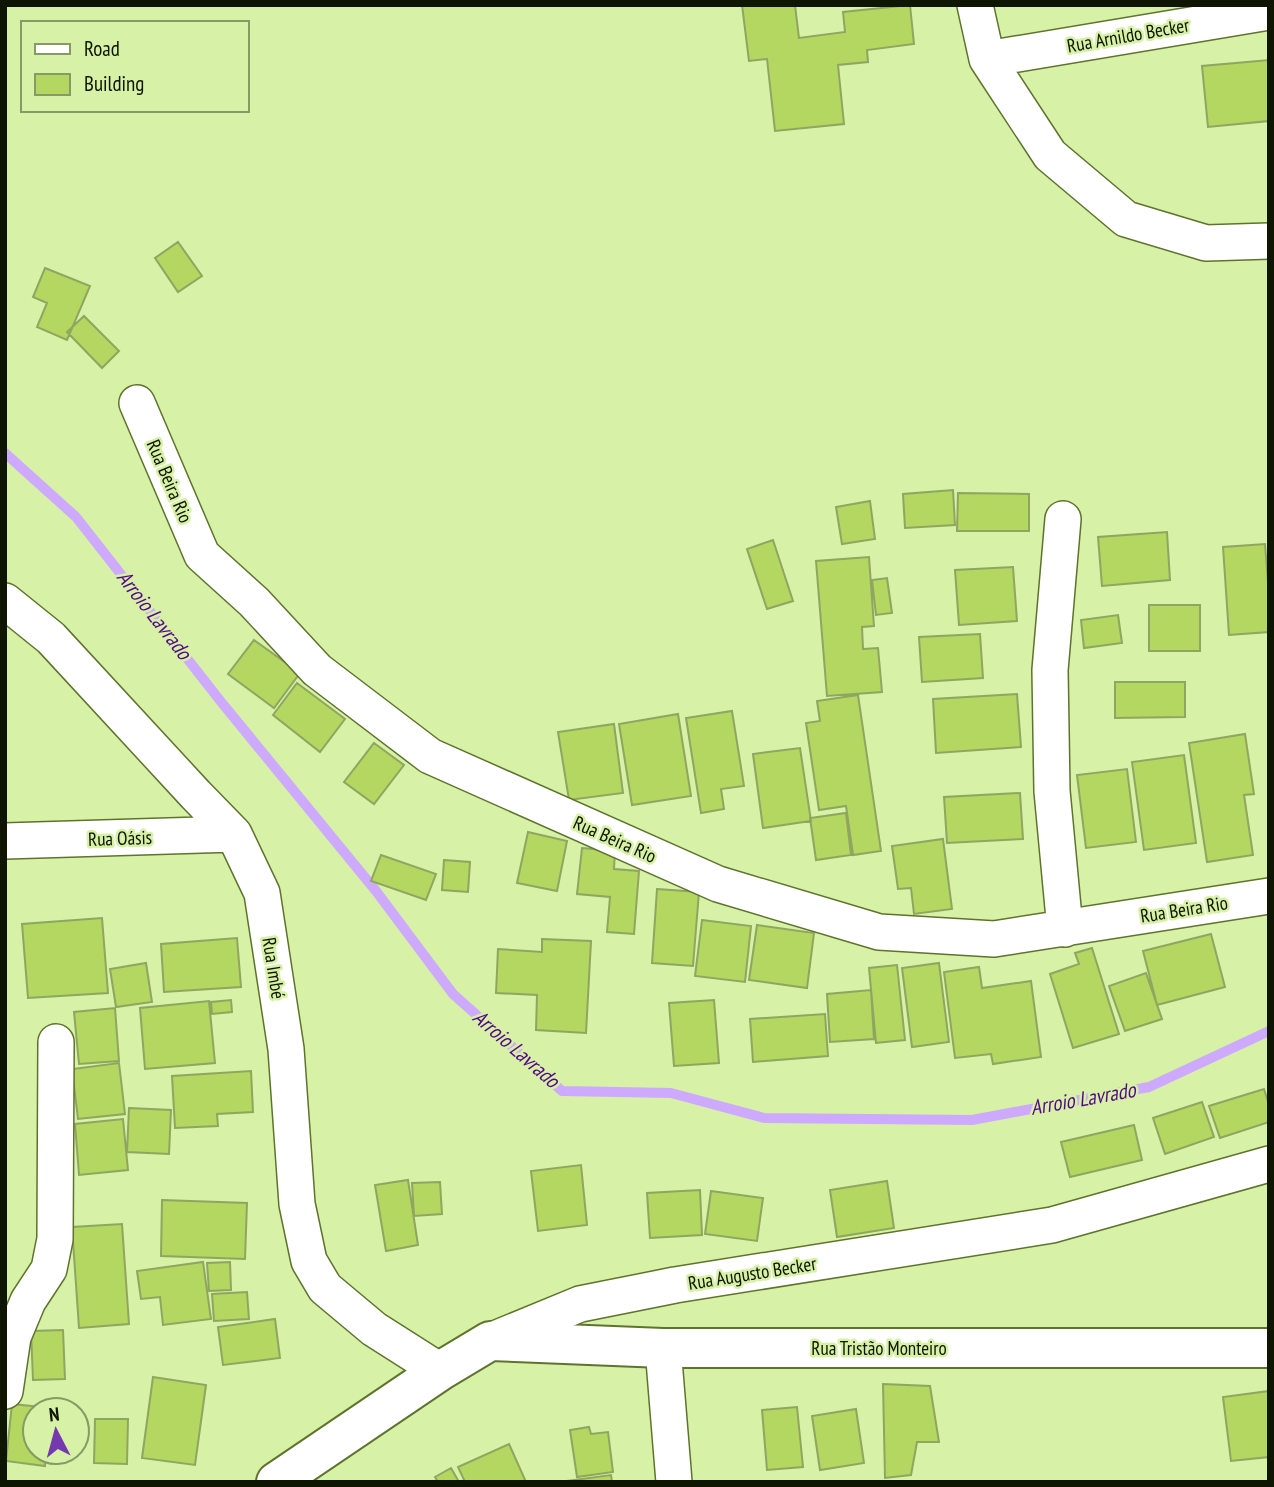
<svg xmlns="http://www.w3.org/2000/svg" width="1274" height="1487" viewBox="0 0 1274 1487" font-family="'PT Sans Narrow',sans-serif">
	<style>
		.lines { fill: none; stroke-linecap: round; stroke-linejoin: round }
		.stream { stroke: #ceaafe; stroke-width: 10 }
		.building { fill: #b3d760; stroke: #8fa660; stroke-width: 2 }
		.minor-casing { stroke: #5e732d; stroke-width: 38 }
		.major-casing { stroke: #5e732d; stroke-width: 42 }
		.minor { stroke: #fff; stroke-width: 35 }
		.major { stroke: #fff; stroke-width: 38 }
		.labels { text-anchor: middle; stroke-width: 5; stroke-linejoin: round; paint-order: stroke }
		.street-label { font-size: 19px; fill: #0e1500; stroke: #d7f1a7 }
		.water-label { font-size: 21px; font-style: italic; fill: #530788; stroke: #d7f1a7 }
	</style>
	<rect width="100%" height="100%" fill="#d7f1a7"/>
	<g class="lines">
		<path class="stream" d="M5,453L76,517L222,703L376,891L453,994L562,1091L671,1093L764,1118L972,1120L1149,1087L1269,1031"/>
	</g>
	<path class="building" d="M742,5H795L799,38L845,32L843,12L910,5L914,44L867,50L868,62L838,65L844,124L775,131L767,59L749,61Z
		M1269,60V121L1208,127L1202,66Z
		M178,242L202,276L178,292L155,258Z
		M45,268L90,286L67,340L37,327L47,303L33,297Z
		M84,316L119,351L102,368L67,332Z
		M953,490L955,525L905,528L903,494Z
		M958,493L1029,494V531H957Z
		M870,501L875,539L842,544L836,507Z
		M1167,532L1170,580L1102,586L1098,537Z
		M773,540L793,601L767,609L747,549Z
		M1265,544L1269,595V632L1229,635L1223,547Z
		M869,557L874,626L862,627L863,649L878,648L882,692L827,696L816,561Z
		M1013,567L1017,621L959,625L955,570Z
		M887,578L892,613L876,615L872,580Z
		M1149,605H1200V651H1149Z
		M1118,615L1122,643L1084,648L1081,620Z
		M980,634L983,678L922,682L919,637Z
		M254,640L300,673L274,708L228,674Z
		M1115,682H1185V717L1115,718Z
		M297,683L345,719L320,752L273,715Z
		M1017,694L1021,747L936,753L933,699Z
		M858,695L881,851L853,855L846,806L819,810L806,723L820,721L817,701Z
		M732,711L744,786L721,789L724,809L701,813L686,718Z
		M678,714L691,796L632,805L619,724Z
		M614,724L623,793L569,800L558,732Z
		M1245,734L1254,794L1244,795L1253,855L1207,862L1189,743Z
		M374,743L404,765L374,804L344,782Z
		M800,748L811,821L763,828L753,754Z
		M1184,755L1196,843L1144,850L1132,762Z
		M1127,769L1136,842L1086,848L1077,775Z
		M1020,793L1023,839L947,843L944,797Z
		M846,813L851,855L816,860L810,818Z
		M528,832L567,841L557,891L517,883Z
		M943,839L952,909L914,914L911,888L898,889L892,846Z
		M582,848L615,851L614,869L639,871L634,934L607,932L610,897L577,894Z
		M381,855L436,874L426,900L371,881Z
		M444,860L470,862L468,892L442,890Z
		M657,889L699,892L693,966L652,963Z
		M102,918L108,993L28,998L22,924Z
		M702,920L751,926L745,982L695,976Z
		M757,925L814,933L807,988L749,980Z
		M1211,934L1225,987L1157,1005L1143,951Z
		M237,938L241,987L164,992L161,944Z
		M542,939L591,941L586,1033L536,1030L537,995L496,993L498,949L542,952Z
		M1092,948L1119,1034L1073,1048L1050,974L1079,964L1075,953Z
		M146,963L152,1002L116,1007L110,969Z
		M939,963L949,1042L912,1047L902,968Z
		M897,965L905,1040L876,1043L869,968Z
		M979,967L982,988L1031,981L1041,1057L993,1064L991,1054L955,1058L944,972Z
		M1146,973L1162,1019L1125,1031L1109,986Z
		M871,990L874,1039L830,1042L827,994Z
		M231,1000L232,1012L212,1014L211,1002Z
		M714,1000L719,1063L674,1066L669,1003Z
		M209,1001L215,1063L145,1069L140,1008Z
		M115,1008L119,1061L79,1064L74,1012Z
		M825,1014L828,1056L753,1062L750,1019Z
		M119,1063L125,1114L78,1119L72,1069Z
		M251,1071L253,1112L217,1114L218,1126L175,1128L172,1076Z
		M1264,1089L1269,1105V1122L1220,1138L1209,1106Z
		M1202,1102L1214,1137L1165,1154L1153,1118Z
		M129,1108L171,1110L169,1154L127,1152Z
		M123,1119L128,1170L79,1175L75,1124Z
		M1134,1125L1142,1160L1070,1177L1061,1142Z
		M581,1165L587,1225L538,1231L531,1171Z
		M408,1180L418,1245L386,1251L375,1185Z
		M887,1181L894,1228L837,1237L830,1190Z
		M440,1182L442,1214L414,1216L412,1183Z
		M700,1190L702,1235L650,1238L647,1193Z
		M711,1191L763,1198L757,1241L705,1234Z
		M162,1200L247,1203L245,1259L161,1256Z
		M122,1224L129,1324L79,1328L72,1227Z
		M203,1262L211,1319L163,1325L160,1297L141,1299L137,1271Z
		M230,1262L231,1290L209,1291L207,1263Z
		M247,1292L249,1319L214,1321L212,1294Z
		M275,1319L280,1358L223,1365L218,1327Z
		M63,1330L65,1379L33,1380L31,1331Z
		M153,1377L206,1385L195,1465L142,1458Z
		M883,1384L930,1386L939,1442H917L911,1475L885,1478Z
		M1269,1391V1457L1231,1461L1223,1397Z
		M12,1404L51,1408V1410H35V1452H46L45,1466L6,1461Z
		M797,1407L803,1467L767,1470L762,1410Z
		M856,1409L864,1463L820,1470L812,1416Z
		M95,1419H128L127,1464L94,1463Z
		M589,1427L591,1434L608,1432L613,1472L577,1477L570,1430Z
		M509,1444L526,1482H465L458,1467Z
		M451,1468L459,1482H438L435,1477Z
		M611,1475L612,1482H559Z"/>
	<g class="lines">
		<g class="minor-casing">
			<path id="minor" d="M975,5L987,59L1050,155L1126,219L1206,243L1269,241
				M987,59L1269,12
				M137,403L202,555L254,602L317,670L430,756L718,884L879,932L994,939L1269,896
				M1063,519L1050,670L1052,791L1065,929
				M5,601L51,638L196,795L234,834L262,893L286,1049L297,1204L309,1261L325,1288L374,1329L440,1371
				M5,841L234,834
				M490,1341L580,1304L675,1285L1052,1225L1269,1164
				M663,1348L674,1482
				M5,1391L13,1337L28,1301L49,1269L55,1239L56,1042"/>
		</g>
		<g class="major-casing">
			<path id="major" d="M276,1482L440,1371L490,1341L663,1348H1269"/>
		</g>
		<use href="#minor" class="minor"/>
		<use href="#major" class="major"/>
	</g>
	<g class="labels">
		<g class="street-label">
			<text transform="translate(1128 35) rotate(-10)" y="7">Rua Arnildo Becker</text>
			<text transform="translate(170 481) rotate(67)" y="7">Rua Beira Rio</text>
			<text transform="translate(120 838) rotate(-2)" y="7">Rua Oásis</text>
			<text transform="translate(615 839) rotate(24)" y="7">Rua Beira Rio</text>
			<text transform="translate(1184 909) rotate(-9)" y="7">Rua Beira Rio</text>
			<text transform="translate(274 968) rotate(81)" y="7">Rua Imbé</text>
			<text transform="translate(752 1273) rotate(-9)" y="7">Rua Augusto Becker</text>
			<text x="879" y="1355">Rua Tristão Monteiro</text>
		</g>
		<g class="water-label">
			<text transform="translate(154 615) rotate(52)" y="7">Arroio Lavrado</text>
			<text transform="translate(516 1049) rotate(41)" y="7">Arroio Lavrado</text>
			<text transform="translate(1083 1099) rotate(-10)" y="7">Arroio Lavrado</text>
		</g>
	</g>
	<rect width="1274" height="1487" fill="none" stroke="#0e1500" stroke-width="14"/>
	<rect x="21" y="21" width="228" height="91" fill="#d7f1a7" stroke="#879964" stroke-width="2"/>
	<rect x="35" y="44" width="35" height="10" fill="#ffffff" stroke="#879964" stroke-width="2"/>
	<text x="84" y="56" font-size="21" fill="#0e1500">Road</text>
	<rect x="35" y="74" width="35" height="21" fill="#b3d760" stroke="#879964" stroke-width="2"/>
	<text x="84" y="91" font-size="21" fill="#0e1500">Building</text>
	<g transform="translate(56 1431) rotate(354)"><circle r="33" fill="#d7f1a7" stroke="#879964" stroke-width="2"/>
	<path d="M0-5L12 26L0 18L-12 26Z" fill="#7539af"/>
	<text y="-10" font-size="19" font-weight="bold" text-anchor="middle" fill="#0e1500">N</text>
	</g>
</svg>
